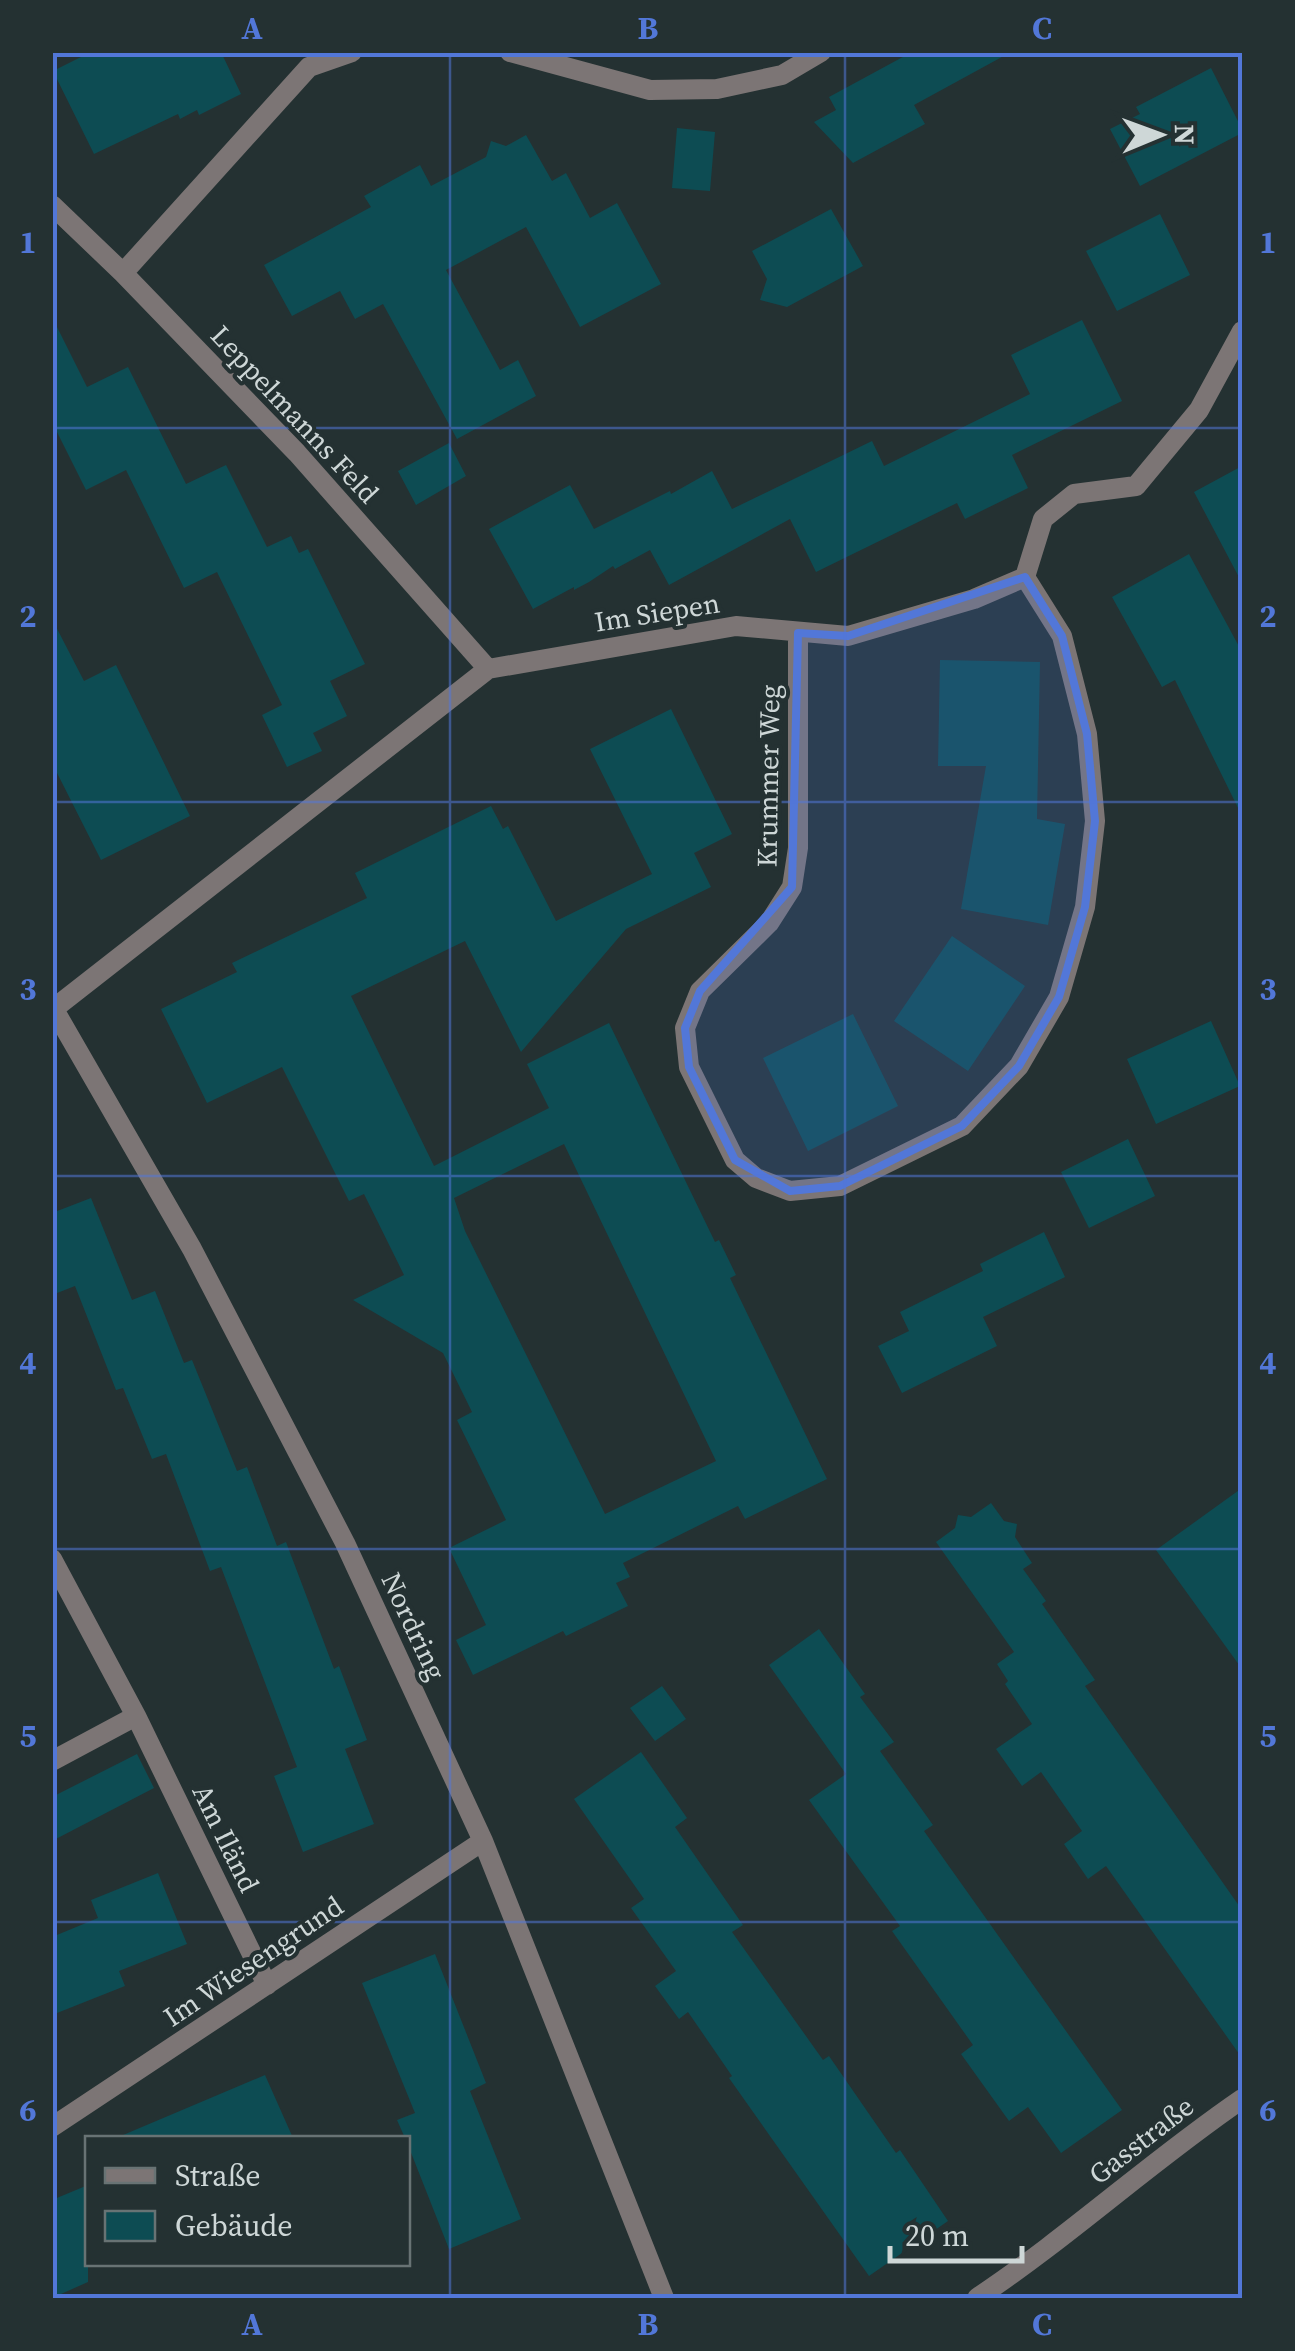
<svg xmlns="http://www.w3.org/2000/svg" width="1295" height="2351" viewBox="0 0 1295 2351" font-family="'Source Serif 4',serif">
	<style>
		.building { fill: #0d4c53; fill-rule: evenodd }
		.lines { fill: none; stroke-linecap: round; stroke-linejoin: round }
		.minor { stroke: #7c7575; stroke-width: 20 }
		.marked { fill: #5277d8; fill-opacity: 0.2; stroke: #5277d8; stroke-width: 8; stroke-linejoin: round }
		.grid { fill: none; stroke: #5277d8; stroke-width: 2.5; stroke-opacity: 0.55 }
		.labels { text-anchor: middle; stroke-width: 8; stroke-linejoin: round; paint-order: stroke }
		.street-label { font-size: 28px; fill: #ced7d7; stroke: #243132 }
		.neatline { fill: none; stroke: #5277d8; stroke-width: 4 }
		.grid-label { font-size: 32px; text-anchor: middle; font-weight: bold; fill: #5277d8 }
	</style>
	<rect width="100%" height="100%" fill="#243132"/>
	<path class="building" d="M91,52H221L241,94L199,115L197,110L180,119L178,114L94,154L53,71Z
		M912,52H1011L914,105L925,124L853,163L814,122L836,110L829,97Z
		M1211,68L1242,129V133L1140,186L1110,129L1140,114L1136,107Z
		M677,128L715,132L710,191L672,188Z
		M526,135L552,181L566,173L590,218L617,203L661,284L580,327L526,227L446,270L500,370L518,360L536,396L457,439L383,304L355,319L340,291L292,316L264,265L371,207L364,196L420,165L431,186L486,157L491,141L506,146Z
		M831,209L863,266L787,307L760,300L767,279L752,251Z
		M1160,214L1190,275L1117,311L1086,251Z
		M52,317L87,387L128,367L186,484L226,465L267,547L291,536L299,553L308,549L365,664L330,681L347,716L313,733L322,751L287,767L262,715L282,705L217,572L184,588L126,470L86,490L52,422Z
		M1082,320L1122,401L1012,455L1028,488L965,519L957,503L816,572L790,519L669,585L650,550L615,569L613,566L589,582L574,590V587L533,609L489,529L570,485L594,529L670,491L671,494L712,471L732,509L872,441L884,466L1030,394L1011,355Z
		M449,443L466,476L416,505L398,471Z
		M1242,466V583L1194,492Z
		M1189,554L1242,652V816L1175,680L1162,687L1112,597Z
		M52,619L84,681L116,665L190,816L101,860L52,763Z
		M940,660L1040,662L1037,819L1065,824L1048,925L961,909L986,766H938Z
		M671,709L732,834L694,853L711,887L626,929L521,1052L465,941L351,996L434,1166L549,1108L527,1064L609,1023L715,1242L719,1240L736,1275L730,1278L827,1479L745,1519L738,1506L623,1563L630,1577L616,1583L628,1606L566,1636L563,1631L473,1675L456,1640L486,1625L449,1548L506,1520L457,1420L472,1412L443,1353L353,1300L404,1275L364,1194L349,1201L282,1067L207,1103L161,1009L237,972L232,963L367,898L355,873L491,806L503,829L508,826L556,921L652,874L590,749ZM564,1144L716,1461L605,1514L465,1231L454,1198Z
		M952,936L1025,986L968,1071L894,1021Z
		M853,1014L898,1106L808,1151L763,1058Z
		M1211,1021L1240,1086L1156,1124L1127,1059Z
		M1128,1139L1155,1196L1089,1228L1061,1172Z
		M91,1198L132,1300L155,1291L184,1363L192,1360L237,1471L247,1467L277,1546L286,1542L334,1669L339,1666L367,1740L345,1749L374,1824L303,1852L274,1776L297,1767L221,1567L210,1571L166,1454L152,1459L123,1388L116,1390L75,1286L52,1295V1213Z
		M1044,1232L1065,1277L983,1317L997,1346L902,1393L878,1346L909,1331L900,1312L983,1271L980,1264Z
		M1242,1488V1669L1156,1550Z
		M991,1503L1004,1521L1017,1524L1015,1537L1032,1563L1023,1569L1046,1601L1042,1604L1095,1680L1085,1686L1242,1910V2058L1106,1866L1088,1879L1064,1844L1082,1831L1041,1772L1022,1786L996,1749L1032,1724L1005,1684L1008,1681L997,1664L1014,1652L936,1542L955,1528L958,1515L971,1517Z
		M819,1629L865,1694L860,1697L894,1742L880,1751L933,1825L924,1831L1122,2110L1061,2153L1028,2107L1009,2121L961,2054L973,2045L892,1931L900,1926L809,1800L846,1774L769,1665Z
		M662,1686L686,1719L655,1741L630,1708Z
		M641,1752L687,1818L675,1827L743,1925L732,1932L823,2060L829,2056L896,2153L900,2150L948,2221L869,2276L729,2078L732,2076L688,2012L679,2019L655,1986L676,1971L631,1908L644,1899L574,1799Z
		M137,1754L154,1788L52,1841V1797Z
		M158,1873L187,1944L119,1971L125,1986L52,2015V1937L98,1918L91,1900Z
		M435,1954L486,2083L470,2091L521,2219L449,2249L408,2145V2138H405L397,2120L415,2113L362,1983Z
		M265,2075L293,2138H116Z
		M88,2185V2282L52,2298V2200Z"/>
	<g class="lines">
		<path class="minor" d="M510,52L650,90L717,89L782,75L821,52
			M52,205L123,273L297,453L488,669
			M123,273L309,67L352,52
			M798,633V848L792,887L769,923L700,991L685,1028L689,1067L735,1160L756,1178L790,1191L840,1186L962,1126L1019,1066L1059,997L1085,907L1095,821L1087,734L1062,636L1025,577
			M52,1006L192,1249L345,1543L483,1841L664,2298
			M52,1010L488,669L736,626L848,636L974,599L1025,577L1043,519L1074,494L1136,486L1199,410L1242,331
			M52,1559L136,1716L267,1985
			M52,1761L136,1716
			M52,2127L483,1841
			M977,2298C1069,2237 1151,2161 1242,2099"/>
	</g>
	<path class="marked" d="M1025,577L1062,636L1087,734L1095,821L1085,907L1059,997L1019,1066L962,1126L840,1186L790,1191L735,1160L689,1067L685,1028L700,991L792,887L798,633L848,636Z"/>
	<path class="grid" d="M450,52V2298M845,52V2298M52,428H1242M52,802H1242M52,1176H1242M52,1549H1242M52,1922H1242"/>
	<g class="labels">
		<g class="street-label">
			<text transform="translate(295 414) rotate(47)" y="10">Leppelmanns Feld</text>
			<text transform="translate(657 612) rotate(-9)" y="10">Im Siepen</text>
			<text transform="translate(768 776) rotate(-89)" y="10">Krummer Weg</text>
			<text transform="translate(414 1626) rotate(65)" y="10">Nordring</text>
			<text transform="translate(226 1838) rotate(64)" y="10">Am Iländ</text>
			<text transform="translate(253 1961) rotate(-34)" y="10">Im Wiesengrund</text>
			<text transform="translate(1141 2140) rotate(-38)" y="10">Gasstraße</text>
		</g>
	</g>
	<rect width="1295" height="2351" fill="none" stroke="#243132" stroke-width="110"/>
	<rect x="85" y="2136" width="325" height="130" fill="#243132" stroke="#687374" stroke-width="2.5"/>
	<rect x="105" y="2168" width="50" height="15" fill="#7c7575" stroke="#687374" stroke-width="2.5"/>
	<text x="175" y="2186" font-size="30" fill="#ced7d7">Straße</text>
	<rect x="105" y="2211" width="50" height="30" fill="#0d4c53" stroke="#687374" stroke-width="2.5"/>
	<text x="175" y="2236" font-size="30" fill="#ced7d7">Gebäude</text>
	<g transform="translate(1160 135) rotate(89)" stroke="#243132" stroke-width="8" paint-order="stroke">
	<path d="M0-8L18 38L0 25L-18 38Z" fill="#ced7d7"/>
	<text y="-15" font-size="28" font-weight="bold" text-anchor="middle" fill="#ced7d7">N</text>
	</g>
	<path d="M890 2246v15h132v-15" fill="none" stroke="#ced7d7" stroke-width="5"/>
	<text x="905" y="2246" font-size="30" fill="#ced7d7" stroke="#243132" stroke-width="8" paint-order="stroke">20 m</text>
	<rect x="55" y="55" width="1185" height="2241" class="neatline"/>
	<g class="grid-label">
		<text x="252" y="39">A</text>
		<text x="648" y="39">B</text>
		<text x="1042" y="39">C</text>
		<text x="28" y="253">1</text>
		<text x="1268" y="253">1</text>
		<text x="28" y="627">2</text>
		<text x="1268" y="627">2</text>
		<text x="28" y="1000">3</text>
		<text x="1268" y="1000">3</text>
		<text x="28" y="1374">4</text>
		<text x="1268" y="1374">4</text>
		<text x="28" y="1747">5</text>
		<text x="1268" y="1747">5</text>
		<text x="28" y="2121">6</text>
		<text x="1268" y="2121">6</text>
		<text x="252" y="2335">A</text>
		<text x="648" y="2335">B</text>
		<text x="1042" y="2335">C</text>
	</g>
</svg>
